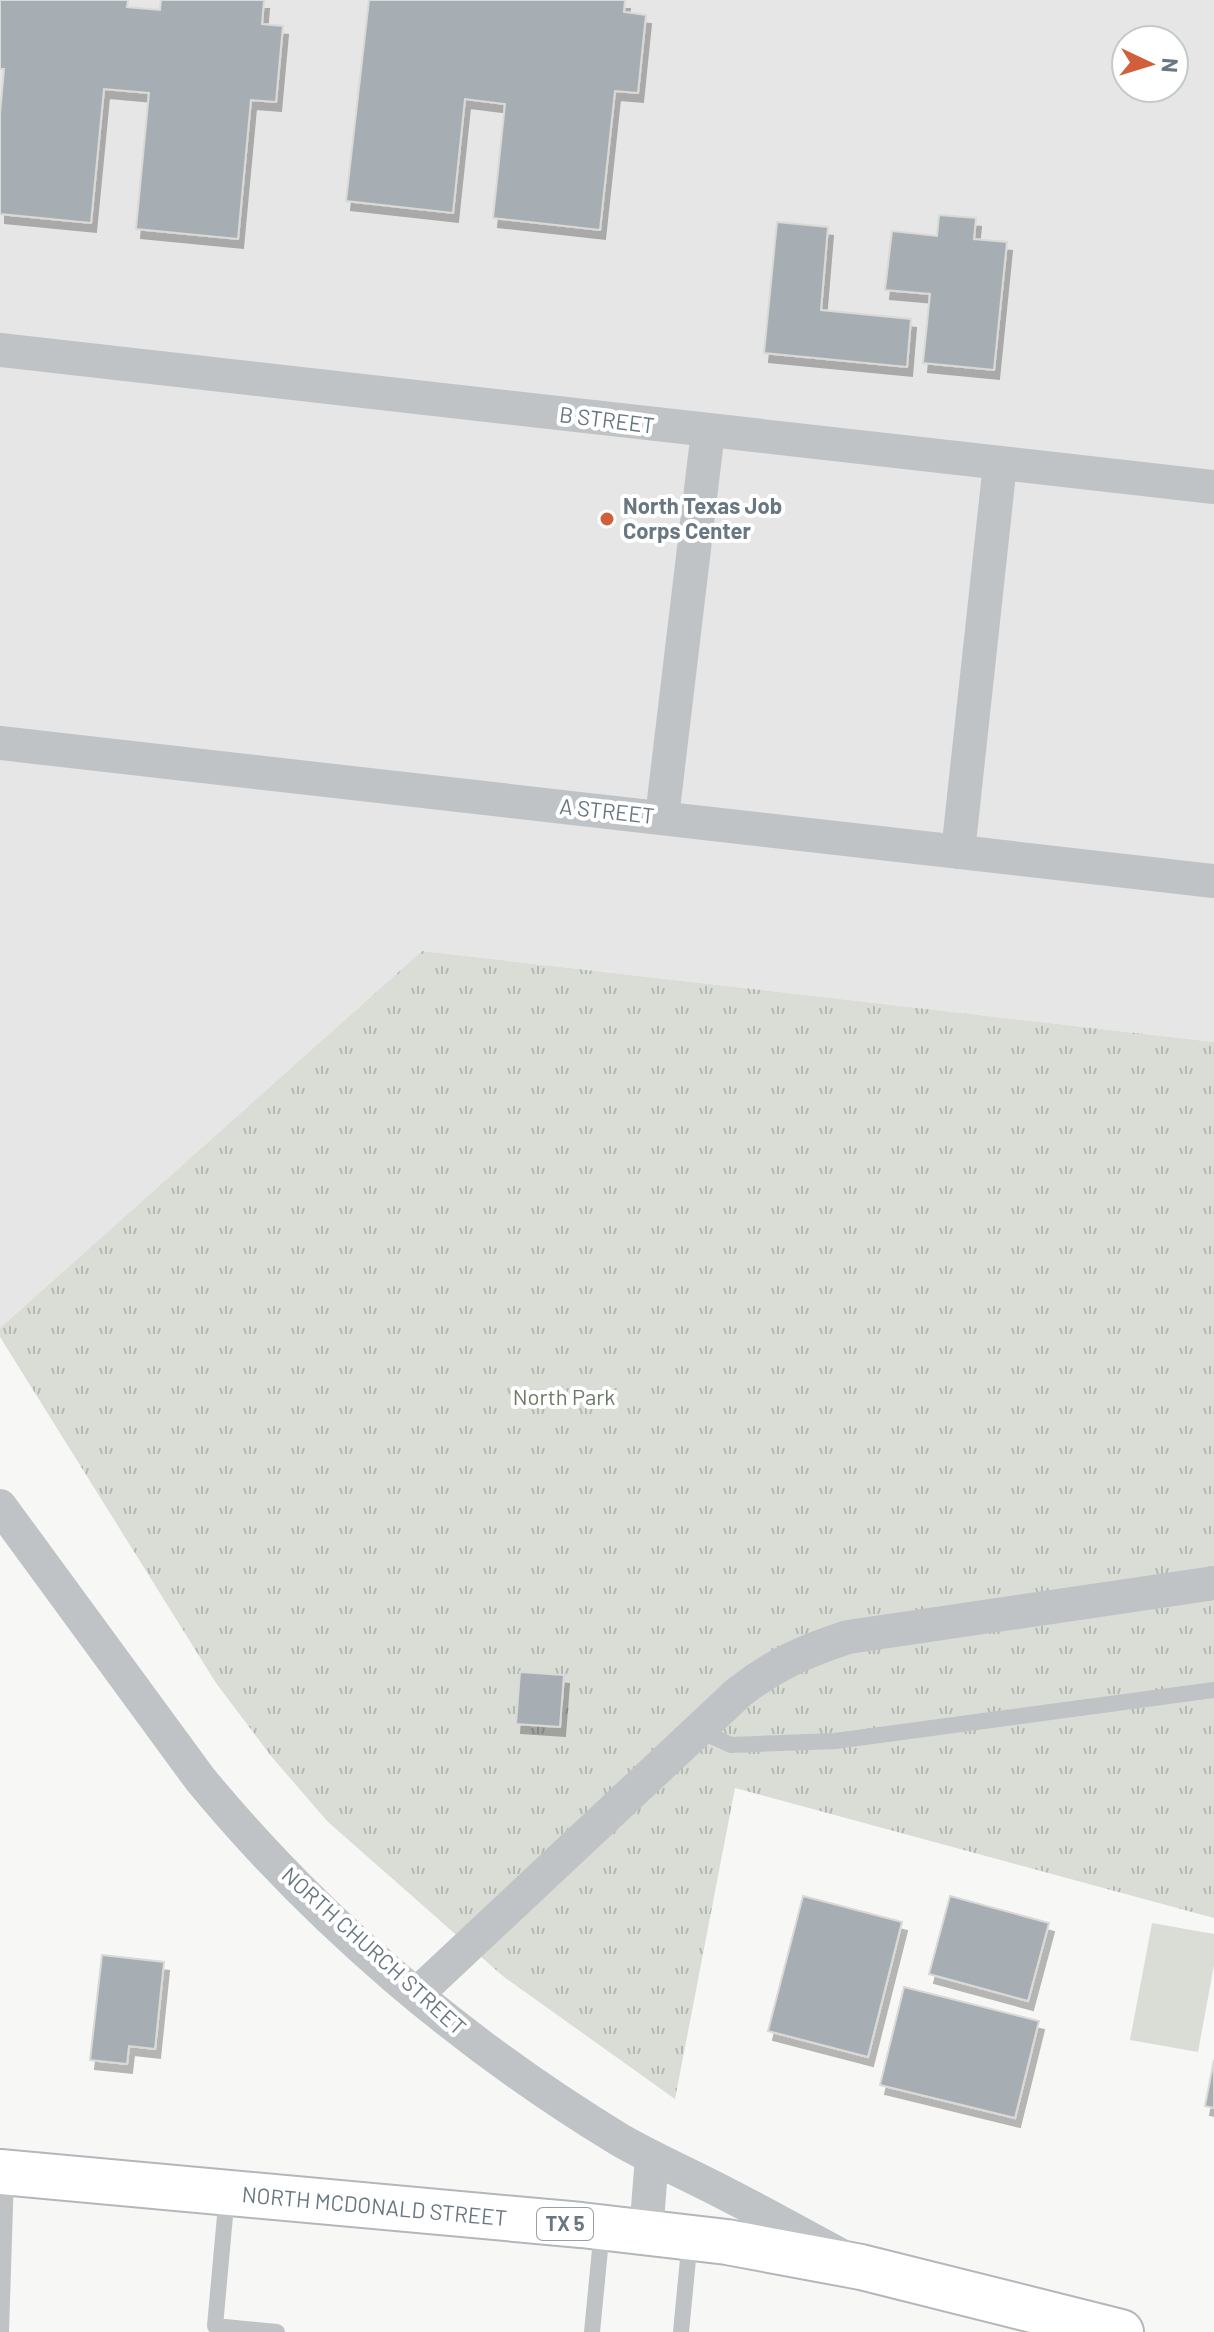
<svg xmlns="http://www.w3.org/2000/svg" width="1214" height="2332" viewBox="0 0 1214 2332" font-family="Barlow,sans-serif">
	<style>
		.built { fill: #e5e6e5; fill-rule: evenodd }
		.green { fill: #d9ddd6 }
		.park { fill: url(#park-tufts) }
		.building { fill: #a7aeb3; stroke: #d9d9d7; stroke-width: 2; filter: url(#shadow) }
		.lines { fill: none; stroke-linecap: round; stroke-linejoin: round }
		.primary-casing { stroke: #b2b7ba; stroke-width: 48 }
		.lane { stroke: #bfc3c6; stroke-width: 16 }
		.street { stroke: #bfc3c6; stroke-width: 34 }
		.primary { stroke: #fff; stroke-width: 44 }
		.poi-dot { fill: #d15f3a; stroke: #fff; stroke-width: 3 }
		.labels { text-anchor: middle; stroke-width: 8; stroke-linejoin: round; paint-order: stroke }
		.shield { fill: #fff; stroke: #96a0a8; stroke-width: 2 }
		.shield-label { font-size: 20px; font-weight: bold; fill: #697782 }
		.street-label { font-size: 22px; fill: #697782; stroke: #fff }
		.poi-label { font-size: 22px; font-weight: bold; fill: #697782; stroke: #fff; text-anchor: start }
		.park-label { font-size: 22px; fill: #6b7a67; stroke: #fff }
	</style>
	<defs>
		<pattern id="park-tufts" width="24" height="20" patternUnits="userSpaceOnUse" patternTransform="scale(2)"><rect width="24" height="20" fill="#d9ddd6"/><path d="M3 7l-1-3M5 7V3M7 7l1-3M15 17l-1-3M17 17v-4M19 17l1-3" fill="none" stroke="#b4b8b3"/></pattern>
		<filter id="shadow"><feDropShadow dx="5" dy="9" stdDeviation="0" flood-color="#0004"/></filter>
	</defs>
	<rect width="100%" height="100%" fill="#f7f7f5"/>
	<path class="built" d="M0,0H1214V1042L422,951L0,1328ZM1126,40H1174V88H1126Z"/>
	<path class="green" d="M1152,1923L1214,1934V1965L1198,2052L1130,2040Z"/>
	<path class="park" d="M422,951L1214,1042V1918L735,1788L675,2099L504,1977L327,1821L271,1756L216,1683L0,1337V1328Z"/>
	<path class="building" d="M0,0H128L127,7L160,10L161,0H264L262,24L283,26L276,102L251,100L238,239L136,229L149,93L104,89L91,223L0,214V114L4,69H0Z
		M369,0H625L624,12L646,15L638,93L615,91L600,230L493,218L505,104L465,99L453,213L346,201Z
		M939,215L976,218L974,239L1007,242L994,370L923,363L930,294L885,290L892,231L937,236Z
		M777,222L828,227L821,310L911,319L907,367L764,353Z
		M520,1672L564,1675L560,1727L516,1724Z
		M803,1896L902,1922L868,2057L768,2031Z
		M950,1896L1049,1923L1028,2001L929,1974Z
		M102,1955L164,1962L155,2049L129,2046L127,2064L90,2060Z
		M904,1987L1039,2021L1015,2118L880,2085Z
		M1214,2060V2108L1205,2106Z"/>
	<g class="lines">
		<g class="primary-casing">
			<g id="primary">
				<path id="s1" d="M0,2172L581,2225L727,2242L861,2267L1121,2332"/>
			</g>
		</g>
		<path class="lane" d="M698,1730L731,1745L835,1741L1214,1690
			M227,2194L215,2326L277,2332
			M1,2332L6,2175
			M592,2332L602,2229
			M681,2332L690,2238"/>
		<path class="street" d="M0,350L1214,487
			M0,743L1214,881
			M662,817L708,431
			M958,852L1000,464
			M0,1506L200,1779C317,1921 462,2044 620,2140C655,2160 692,2176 728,2195C766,2214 802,2235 840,2255
			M417,1994L738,1693C773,1665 805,1651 848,1637L1214,1583
			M646,2233L652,2157"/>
		<use href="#primary" class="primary"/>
	</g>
	<circle class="poi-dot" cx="607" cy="519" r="8"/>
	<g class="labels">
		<rect class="shield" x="537" y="2208" width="56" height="32" rx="6"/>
		<g class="shield-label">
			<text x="565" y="2231">TX 5</text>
		</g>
		<g class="street-label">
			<text transform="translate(607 420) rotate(7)" y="8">B STREET</text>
			<text transform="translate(607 811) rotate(6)" y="8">A STREET</text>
			<text transform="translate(374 1951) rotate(42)" y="8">NORTH CHURCH STREET</text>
			<text dy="8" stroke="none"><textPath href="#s1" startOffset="376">NORTH MCDONALD STREET</textPath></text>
		</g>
		<g class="poi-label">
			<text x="623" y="514">North Texas Job<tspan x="623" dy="25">Corps Center</tspan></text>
		</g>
		<g class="park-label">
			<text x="564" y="1405">North Park</text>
		</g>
	</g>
	<g transform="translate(1150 64) rotate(94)"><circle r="38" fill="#ffffff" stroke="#c3c9cd" stroke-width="2"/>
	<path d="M0-6L14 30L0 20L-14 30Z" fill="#d15f3a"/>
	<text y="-12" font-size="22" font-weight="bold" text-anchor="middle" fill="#697782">N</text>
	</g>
</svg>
